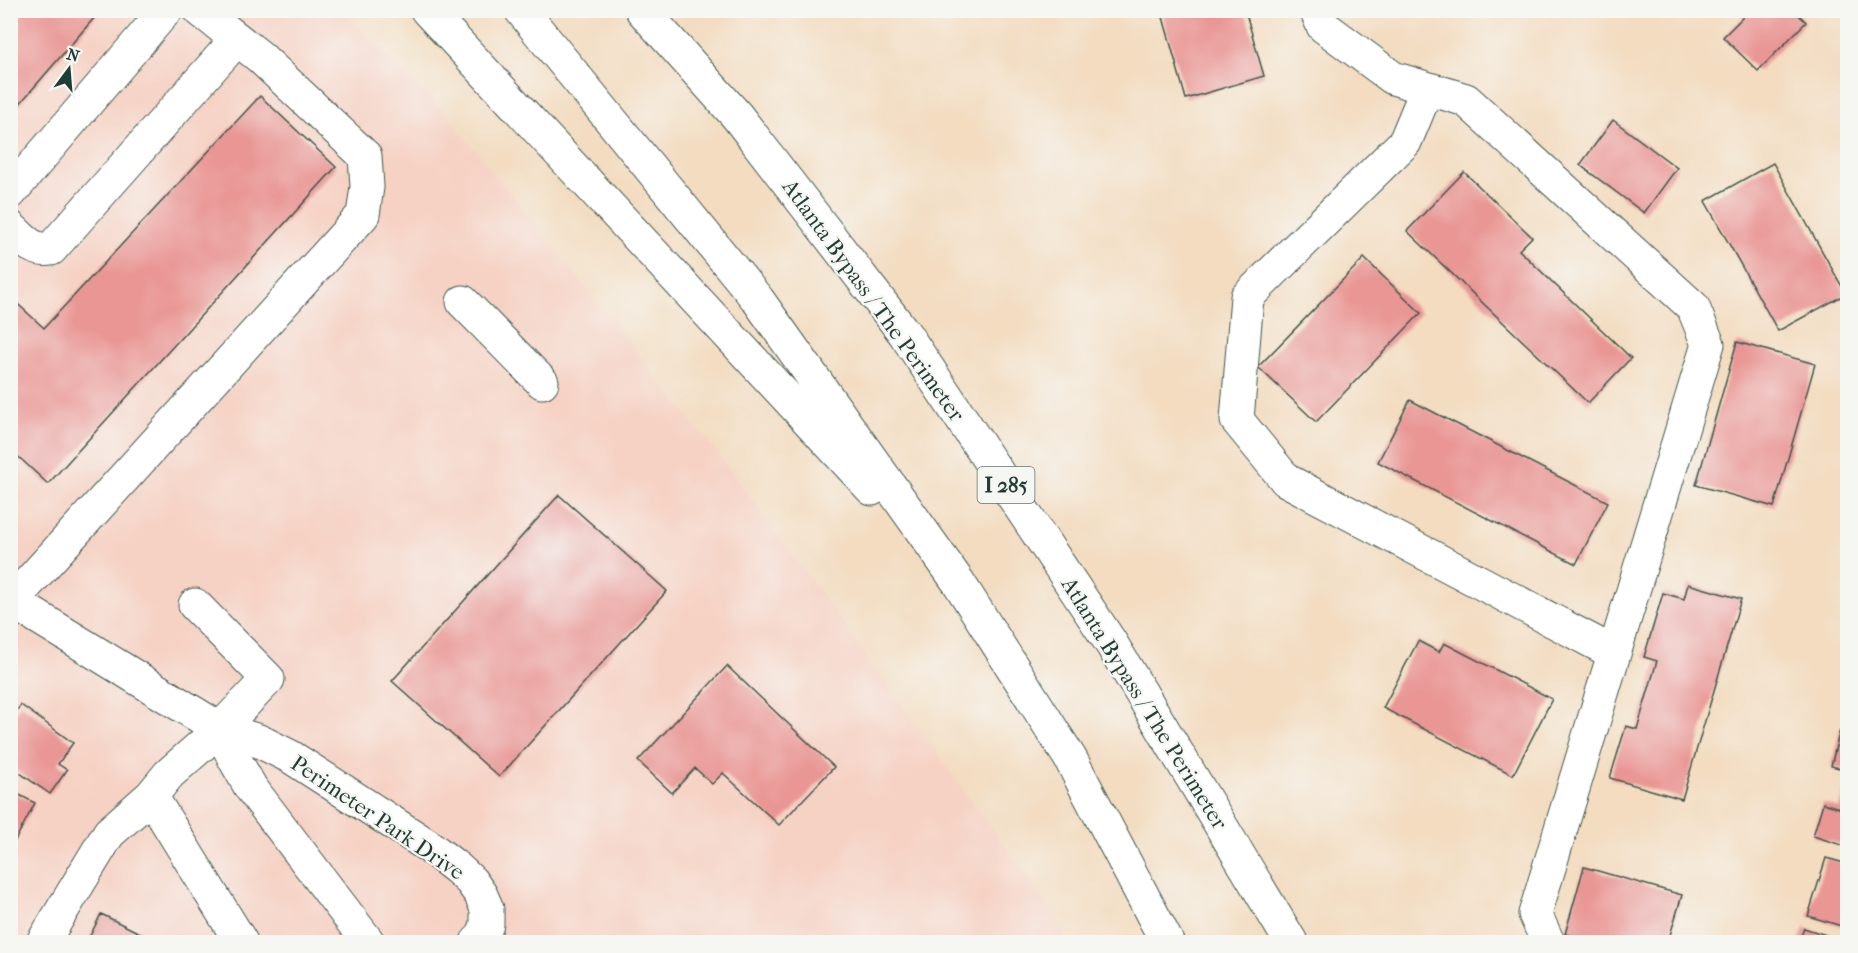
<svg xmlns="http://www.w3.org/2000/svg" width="1858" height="953" viewBox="0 0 1858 953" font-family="'IM FELL French Canon',serif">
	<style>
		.built { fill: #f6d2c4 }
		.building { fill: #e99694 }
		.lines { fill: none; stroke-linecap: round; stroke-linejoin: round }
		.minor-casing { stroke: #3f5549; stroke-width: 35 }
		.highway-casing { stroke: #3f5549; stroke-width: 35 }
		.minor { stroke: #fff; stroke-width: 33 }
		.highway { stroke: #fff; stroke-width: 33 }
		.labels { text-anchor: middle; stroke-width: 4.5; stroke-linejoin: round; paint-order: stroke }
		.shield { fill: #f6f6f2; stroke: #60746d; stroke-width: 1.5 }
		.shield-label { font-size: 21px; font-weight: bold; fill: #1f3d34 }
		.street-label { font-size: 22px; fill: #1f3d34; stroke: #f6f6f2 }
	</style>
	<rect width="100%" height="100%" fill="#f6f6f2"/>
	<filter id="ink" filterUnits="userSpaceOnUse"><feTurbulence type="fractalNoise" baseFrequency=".0167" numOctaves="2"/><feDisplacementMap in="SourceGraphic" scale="12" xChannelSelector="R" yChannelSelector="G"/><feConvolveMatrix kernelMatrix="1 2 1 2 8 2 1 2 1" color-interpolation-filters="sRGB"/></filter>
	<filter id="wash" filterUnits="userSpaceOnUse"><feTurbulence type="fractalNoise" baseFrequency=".008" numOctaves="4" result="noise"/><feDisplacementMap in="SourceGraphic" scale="24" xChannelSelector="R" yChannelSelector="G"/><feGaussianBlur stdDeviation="1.35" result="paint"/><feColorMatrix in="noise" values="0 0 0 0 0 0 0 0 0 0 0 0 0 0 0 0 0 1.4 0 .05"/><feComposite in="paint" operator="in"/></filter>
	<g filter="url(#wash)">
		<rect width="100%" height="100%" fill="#f3dcc0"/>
		<path class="built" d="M10,11H341L446,113L730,469L1053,912L1067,942H11Z"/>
		<g id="blocks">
			<path class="building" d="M10,10H101L10,115Z
				M1161,10H1245L1264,76L1186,99Z
				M1737,10H1794L1806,22L1758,71L1723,37L1743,17Z
				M260,96L336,167L48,484L10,449V297L44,328Z
				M1613,120L1677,168L1644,213L1580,165Z
				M1773,163L1846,294L1778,331L1705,201Z
				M1464,172L1532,237L1519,250L1631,358L1588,403L1407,231Z
				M1364,258L1421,313L1316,422L1258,367Z
				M1737,342L1815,364L1774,507L1696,485Z
				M1410,400L1608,502L1576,564L1378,462Z
				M559,495L667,591L499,777L392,681Z
				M1688,584L1741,599L1682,799L1610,778L1626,726L1637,729L1657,661L1644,657L1663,593L1684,599Z
				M1418,641L1439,652L1444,643L1552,699L1513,775L1383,708Z
				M727,666L834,767L779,825L723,773L712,784L695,768L672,793L638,761Z
				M21,705L73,743L58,764L67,770L50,794L10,766V719Z
				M1840,730L1848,732V770L1831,766Z
				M1848,784V847L1813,836L1823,803L1839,808Z
				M10,790L35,803L10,850Z
				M1826,858L1848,864V928L1808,916Z
				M1584,867L1682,895L1668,942H1594L1565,934Z
				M101,914L158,942H87Z
				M1804,928L1848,942H1799Z"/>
		</g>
	</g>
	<g filter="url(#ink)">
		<use href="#blocks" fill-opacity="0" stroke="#3f5549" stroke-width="1.5"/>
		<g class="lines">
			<g class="minor-casing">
				<path id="minor" d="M1316,10L1323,26L1393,78L1466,100L1693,307L1708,344L1535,914L1548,942
					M1427,89L1405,142L1247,297L1237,420L1286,480L1614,653
					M10,193L166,10
					M10,227C23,239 32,252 51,249L237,39
					M463,302L542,382
					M10,600L220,729L259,741L291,757L427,845L457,868L471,881L481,895L487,909V924L483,936L477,942
					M10,603L363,215L367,187L365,156L260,57L200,10
					M220,729L234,758L251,788L368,942
					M151,796L241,942
					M43,942L109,833L151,796L169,774L220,729L268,679L195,605"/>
			</g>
			<g class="highway-casing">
				<path id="highway" d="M427,10L872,489
					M521,10L758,300L959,583L1070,758L1167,942
					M642,10L737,116L905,334L1111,643L1291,942"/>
			</g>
			<use href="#minor" class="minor"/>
			<use href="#highway" class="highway"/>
		</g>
	</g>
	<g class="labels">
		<rect class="shield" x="977.5" y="467" width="57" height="36" rx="4.5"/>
		<g class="shield-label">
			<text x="1006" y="492">I 285</text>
		</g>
		<g class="street-label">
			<text transform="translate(874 300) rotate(54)" y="8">Atlanta Bypass / The Perimeter</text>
			<text transform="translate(1145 703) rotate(58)" y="8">Atlanta Bypass / The Perimeter</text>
			<text transform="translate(378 817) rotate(34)" y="8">Perimeter Park Drive</text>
		</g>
	</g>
	<rect width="1858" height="953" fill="none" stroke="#f6f6f2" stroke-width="36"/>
	<g transform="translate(69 69) rotate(16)" stroke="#f6f6f2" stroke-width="4.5" paint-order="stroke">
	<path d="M0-4.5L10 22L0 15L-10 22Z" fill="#1f3d34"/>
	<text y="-9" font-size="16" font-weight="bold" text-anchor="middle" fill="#1f3d34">N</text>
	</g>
</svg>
